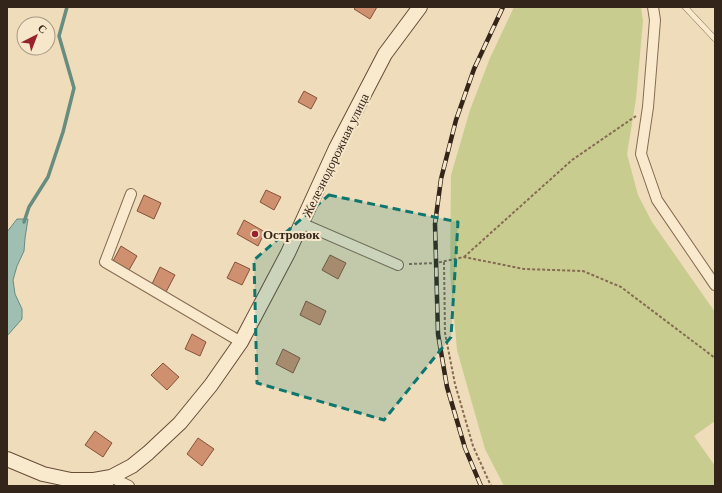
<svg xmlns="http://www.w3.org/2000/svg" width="722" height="493" viewBox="0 0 722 493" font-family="'Times New Roman',serif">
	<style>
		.green { fill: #c9cc8f }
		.water { fill: #9fbfb3; stroke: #678c80 }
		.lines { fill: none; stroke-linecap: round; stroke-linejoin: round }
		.stream { stroke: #678c80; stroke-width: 3.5 }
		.building { fill: #ce906f; stroke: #86533a }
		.service-casing { stroke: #866b54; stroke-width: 6 }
		.minor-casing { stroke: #866b54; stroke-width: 12 }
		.secondary-casing { stroke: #674c38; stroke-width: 16 }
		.path { stroke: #866b54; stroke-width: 2; stroke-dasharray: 3 2; stroke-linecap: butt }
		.service { stroke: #faeacd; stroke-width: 5 }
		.minor { stroke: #faeacd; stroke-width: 10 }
		.secondary { stroke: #faeacd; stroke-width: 14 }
		.rail-casing { stroke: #34251a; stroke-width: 4.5 }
		.rail { stroke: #f6e6ca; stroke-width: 3; stroke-dasharray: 9; stroke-linecap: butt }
		.marked { fill: #0f766e; fill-opacity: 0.2; stroke: #0f766e; stroke-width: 3; stroke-dasharray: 8 5; stroke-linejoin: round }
		.poi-dot { fill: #96232b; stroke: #f6e6ca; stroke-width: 1.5 }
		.labels { text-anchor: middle; stroke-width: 4; stroke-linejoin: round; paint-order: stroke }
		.street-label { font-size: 13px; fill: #34251a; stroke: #f6e6ca }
		.poi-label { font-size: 13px; font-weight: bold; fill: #34251a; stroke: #f6e6ca; text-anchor: start }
	</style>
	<rect width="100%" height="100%" fill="#efdcba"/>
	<path class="green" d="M514,7H641L643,21L636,99L627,154L638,195L652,222L715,312V421L694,436L715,466V486H504L485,449L457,350L450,273L451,175L470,110L490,58Z"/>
	<path class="water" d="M17,219H28L25,238L24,251L17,266L13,280L15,294L22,309V319L7,336V232Z"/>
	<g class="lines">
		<path class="stream" d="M24,222L29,207L48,177L63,132L74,88L59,36L67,7"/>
	</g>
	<path class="building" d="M356,7H377L370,19L354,9Z
		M304,91L317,98L311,109L298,102Z
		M266,190L281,197L274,210L260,202Z
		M144,195L161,203L154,219L137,211Z
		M244,220L265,232L258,246L237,234Z
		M121,246L137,256L129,270L113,261Z
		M330,255L346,263L338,279L322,270Z
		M235,262L250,269L242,285L227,278Z
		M160,267L175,275L166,292L152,284Z
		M306,301L326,311L320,325L300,315Z
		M192,334L206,342L200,356L185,349Z
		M283,349L300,358L293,373L276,364Z
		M163,363L179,377L167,390L151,375Z
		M95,431L112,443L103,457L85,445Z
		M198,438L214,449L202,466L187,454Z"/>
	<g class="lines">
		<g class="service-casing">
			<path id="service" d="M685,7L715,39"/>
		</g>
		<g class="minor-casing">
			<path id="minor" d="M653,7L655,20L648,107L641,154L657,200L715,285
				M131,194L105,262L241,342
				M301,223L398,265
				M107,486L111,477L129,486"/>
		</g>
		<g class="secondary-casing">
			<path id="secondary" d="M7,459L43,474L71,480H94L111,477L132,466L148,453L180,423L211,385L241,342L288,253L336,148L385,54L420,7"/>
		</g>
		<path class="path" d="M464,257L572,160L636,116
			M444,262L445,333L455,384L473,446L491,486
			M409,264L436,263L464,257L524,269L583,271L621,287L715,358"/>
		<use href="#service" class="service"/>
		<use href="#minor" class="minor"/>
		<use href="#secondary" class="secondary"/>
		<g class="rail-casing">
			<path id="rail" d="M481,486L465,448L447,387L438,334L435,224L441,179L456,120L474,69L503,7"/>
		</g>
		<use href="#rail" class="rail"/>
	</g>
	<path class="marked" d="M329,195L458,222L451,337L384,420L257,383L254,260Z"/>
	<circle class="poi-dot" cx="255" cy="234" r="4"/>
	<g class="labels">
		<g class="street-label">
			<text transform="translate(335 155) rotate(-64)" y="5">Железнодорожная улица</text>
		</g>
		<g class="poi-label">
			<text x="263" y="239">Островок</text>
		</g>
	</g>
	<rect width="722" height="493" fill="none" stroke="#34251a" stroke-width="16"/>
	<g transform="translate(36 36) rotate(42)"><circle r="19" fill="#f6e6ca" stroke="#a89984"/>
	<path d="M0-3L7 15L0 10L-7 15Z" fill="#96232b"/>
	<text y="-6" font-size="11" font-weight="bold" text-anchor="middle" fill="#34251a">С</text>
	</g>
</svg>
